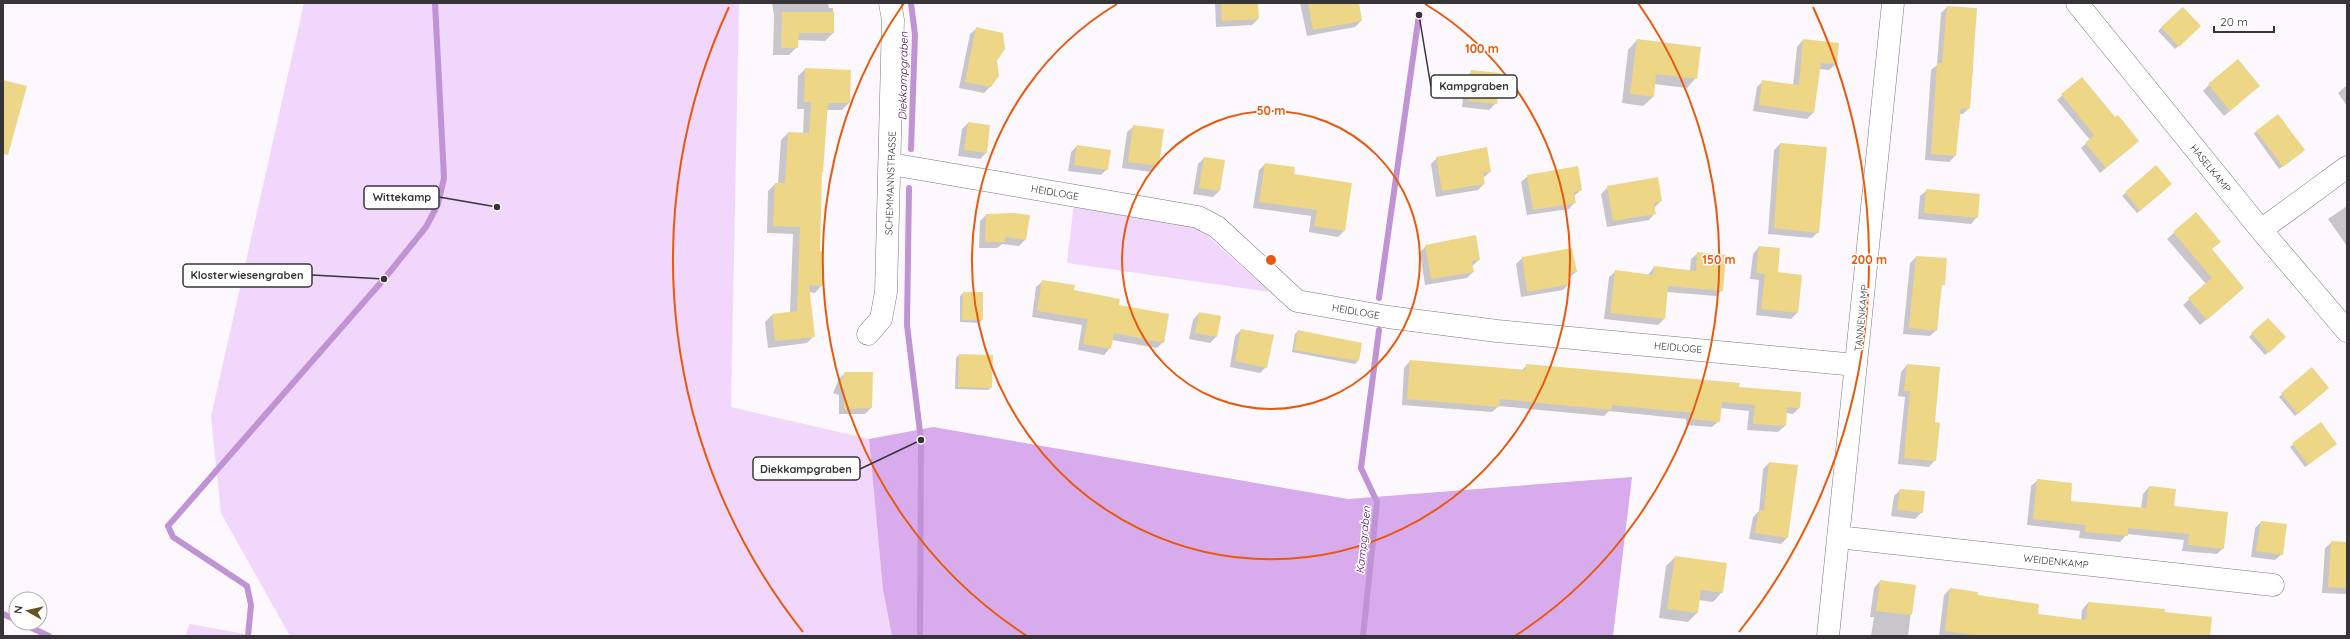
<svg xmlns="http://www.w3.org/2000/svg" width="2350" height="639" viewBox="0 0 2350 639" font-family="Quicksand,sans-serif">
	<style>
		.green { fill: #f0d7fb }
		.forest { fill: #d8abed }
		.shadow { fill: #0003 }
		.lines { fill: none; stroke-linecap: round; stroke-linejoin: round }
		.stream { stroke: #c093d4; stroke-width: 6 }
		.building { fill: #edd686 }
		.minor-casing { stroke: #7c787d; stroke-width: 23 }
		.minor { stroke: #fff; stroke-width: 22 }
		.ring { fill: none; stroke: #e8590c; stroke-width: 2 }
		.labels { text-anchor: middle; stroke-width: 3; stroke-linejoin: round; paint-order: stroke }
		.street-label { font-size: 10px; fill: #373538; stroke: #fff }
		.water-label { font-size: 11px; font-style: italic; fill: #490f5d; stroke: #fff }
		.centre { fill: #e8590c; stroke: #fff; stroke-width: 2 }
		.ring-label { font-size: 12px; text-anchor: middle; font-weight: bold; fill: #e8590c; stroke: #fff; stroke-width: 3; stroke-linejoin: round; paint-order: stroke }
		.leader { fill: none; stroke: #373538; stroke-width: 1.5 }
		.callout-dot { fill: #373538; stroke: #fff; stroke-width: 1.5 }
		.callout { fill: #fff; stroke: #373538; stroke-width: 1.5 }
		.callout-label { font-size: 11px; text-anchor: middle; font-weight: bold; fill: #373538 }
	</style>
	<rect width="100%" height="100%" fill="#fcf8fe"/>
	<path class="green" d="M304,3H739L731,407L869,439L883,590L892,636H290L221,513L211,417Z
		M1074,203L1190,220L1270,292L1067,263Z
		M189,624L256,636H186Z"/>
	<path class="forest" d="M933,427L1348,499L1632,477L1613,636H892L883,590L869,439Z"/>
	<path class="shadow" d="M772,3H828L829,8H833V33L825,41L797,40V47L789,55H773L774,16Z
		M1215,3H1257L1258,19L1252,25L1216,27Z
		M1300,3H1358L1361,21L1355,27L1307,36Z
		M1947,7L1971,67H1973L1969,108L1963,114H1959L1955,156L1949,162L1925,160L1931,70L1937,65L1941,13Z
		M2182,8L2200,26L2175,49L2158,31Z
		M977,28L996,61L990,87L984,93L959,88L970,34Z
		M1637,40L1696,78L1687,88L1654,84L1653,97L1643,106L1622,103L1628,50Z
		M1803,40L1836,64L1829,70L1819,69L1813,113L1807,119L1753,111L1757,87L1763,81L1793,86L1797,47Z
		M805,69L850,71L849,103L842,110H826L822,172L820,174L819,252L822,285L815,293L809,292L814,336L807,343L768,348L765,322L772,315L790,313L793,234L767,233L768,191L775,184H778L781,140L788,133L803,134L804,109H797L798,76Z
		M1472,71L1496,103L1489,110L1462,107L1465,78Z
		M2082,78L2133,146L2100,173L2081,148L2090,140L2057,100Z
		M2209,85L2259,86L2224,116L2203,91Z
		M2347,85V106L2338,93Z
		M968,123L986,153L980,159L958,156L962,129Z
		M1134,126L1158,166L1152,172L1122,168L1127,132Z
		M2256,131L2301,153L2279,169L2254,134Z
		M1780,144L1826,148L1818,232L1812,238L1768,234L1774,150Z
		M1077,146L1107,169L1101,175L1068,171L1071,152Z
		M1204,158L1219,191L1213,197L1193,194L1198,164Z
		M1437,158L1490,172L1483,178L1484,184L1478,190L1436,197L1431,164Z
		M1265,164L1293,175L1344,231L1338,237L1309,232L1311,216L1253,208L1259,170Z
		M2156,167L2168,187L2137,213L2122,196Z
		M1528,176L1581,190L1574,196L1575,202L1569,209L1527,215L1521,182Z
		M1608,187L1661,201L1654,208L1655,213L1649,220L1607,227L1601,194Z
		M1927,190L1977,217L1971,224L1918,219L1920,196Z
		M2347,206V246L2328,219Z
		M2196,213L2211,250L2237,294L2200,325L2183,305L2206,284L2167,239Z
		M986,215L1025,240L1019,246L1002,244L997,248H979L980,221Z
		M1426,246L1479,260L1472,266L1473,272L1467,278L1425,285L1420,252Z
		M1759,247L1777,273L1797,313L1791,319L1756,315L1759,280L1750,279L1753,254Z
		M1698,253L1722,290L1716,296L1667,292L1664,319L1658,325L1604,319L1609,277L1616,271L1648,275L1654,267L1690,271L1691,259Z
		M1916,257L1944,284L1940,288L1936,330L1930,336L1903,334L1910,263Z
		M1522,258L1576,272L1569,278V284L1563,290L1521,297L1516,264Z
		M1043,281L1118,306L1163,342L1157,348L1112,340L1110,348L1104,355L1078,350L1082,325L1032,317L1036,287Z
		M963,293L982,320L979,323L960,322V296Z
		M1199,313L1216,337L1210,343L1189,339L1193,320Z
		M2268,319L2285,337L2265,355L2249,337Z
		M1241,330L1266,367L1260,373L1230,367L1235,336Z
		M1298,331L1358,361L1355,364L1292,352L1295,334Z
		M959,355L991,388L988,390L955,389L956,358Z
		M1410,361L1521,371L1527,365L1738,387L1799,408L1793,414L1786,413L1785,426L1778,432L1747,430L1749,411L1720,408L1719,421L1712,427L1686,425V419L1609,411L1604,416L1499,406L1492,412L1402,405L1404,368Z
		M1907,365L1934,423L1935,460L1929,467L1898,464L1905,397L1898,396L1901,372Z
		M2311,369L2325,391L2295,416L2279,397Z
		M845,373L871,408L865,414H839V395L833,393L839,379Z
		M2321,423L2336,444L2305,467L2290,447Z
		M1769,463L1787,538L1781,544L1749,539L1753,517L1759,511L1763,469Z
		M2038,480L2069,502L2141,509L2143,494L2149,487L2223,548L2217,554L2182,551L2184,540L2127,534L2120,542L2079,538L2080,531L2027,525L2031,486Z
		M1900,490L1924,492L1922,512L1915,519L1891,516L1894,496Z
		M2261,522L2282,554L2275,560L2251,557L2255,528Z
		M2332,542L2347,543V594L2322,593L2325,548Z
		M1675,557L1722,592L1713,602L1699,600L1697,613L1688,622L1659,618L1666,566Z
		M1880,581L1914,586L1908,636H1871L1874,617H1870L1874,588Z
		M1950,589L2036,615L2081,621L2082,610L2088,603L2164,613L2209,636H1939L1944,595Z"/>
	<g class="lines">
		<path class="stream" d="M911,3L915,35L911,149
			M909,188L907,325L921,440L920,636
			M1379,298L1419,15
			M3,614L16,620
			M21,623L49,636
			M248,636L251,605L247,586L173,537L168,526L384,279L426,227L438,204L444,178L435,3
			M1363,636L1377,502L1361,468L1379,330"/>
	</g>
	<path class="building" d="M1221,3H1258L1259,19L1222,21Z
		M1308,3H1359L1362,21L1313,30Z
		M1947,6L1977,8L1970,109L1961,108L1956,156L1931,154L1937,63H1942Z
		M2183,7L2201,26L2179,47L2161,27Z
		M782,12H834V33H799L798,48H781Z
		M976,27L1003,33L1005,49L997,61L999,76L991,87L965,82Z
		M1637,39L1701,47L1697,79L1656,74L1654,97L1630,94Z
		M1803,39L1839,43L1837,64L1821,63L1814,113L1759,105L1762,80L1799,85Z
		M2238,59L2260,86L2230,111L2208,84Z
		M805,68L851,70L850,103H828L823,172H822L820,251H824L823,286L809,285L815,337L775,341L772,314L797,311L800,227L773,226L775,183H785L788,132L809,133L811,102H804Z
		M1471,70L1500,73L1497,104L1468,101Z
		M2082,77L2115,117L2118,115L2139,141L2106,168L2085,143L2094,135L2061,94Z
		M3,80L27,86L8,155L3,154Z
		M2278,114L2305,150L2283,167L2256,131Z
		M968,122L990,125L987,153L964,150Z
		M1133,125L1164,129L1159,166L1128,162Z
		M1780,143L1827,147L1819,233L1774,228Z
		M1077,145L1111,150L1108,170L1074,165Z
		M1487,147L1491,172L1483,173L1485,184L1442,191L1436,157Z
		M1204,157L1225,160L1220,191L1199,188Z
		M1265,163L1295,167L1294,174L1352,183L1345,231L1314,226L1317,210L1259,202Z
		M2156,165L2172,184L2140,211L2125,192Z
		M1578,166L1582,190L1574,192L1576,203L1533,210L1527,175Z
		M1658,177L1662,201L1654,203L1656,214L1613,221L1607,186Z
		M1926,189L1980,194L1978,218L1924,213Z
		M2196,212L2221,242L2212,249L2244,288L2207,320L2188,298L2212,278L2173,232Z
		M1015,213L1030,215L1026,240L1005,237V242H985L986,214Z
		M1476,235L1480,260L1472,261L1474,272L1431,279L1425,245Z
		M1759,246L1780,248L1778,272L1802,275L1798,313L1761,309L1765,274L1756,273Z
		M1572,248L1577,272L1569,273L1571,284L1527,292L1522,257Z
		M1697,252L1726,255L1723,291L1668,286L1665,319L1610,313L1615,270L1653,275L1654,266L1696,271Z
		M1916,256L1947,258L1945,285L1942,284L1937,331L1909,328Z
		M1042,280L1075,285L1074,290L1120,299L1119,305L1169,314L1164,343L1114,333L1111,349L1083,344L1088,319L1037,311Z
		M963,292H983V320H962Z
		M1199,312L1221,316L1217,337L1195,333Z
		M2268,318L2286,337L2269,353L2251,333Z
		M1241,329L1274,335L1267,368L1235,361Z
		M1298,330L1362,343L1359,361L1294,350Z
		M959,354L993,355L992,388L958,387Z
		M1410,360L1526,370V364L1740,383L1739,387L1801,392L1800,408L1787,407L1786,426L1753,424L1755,405L1722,402L1720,422L1692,419V413L1612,405L1611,410L1500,399L1499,407L1407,399Z
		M1907,364L1940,367L1935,422L1940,423L1936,461L1904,458L1910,391H1904Z
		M2312,367L2329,388L2298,414L2281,393Z
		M845,372H873L872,408L844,409L845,389L839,387Z
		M2321,422L2337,444L2308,465L2292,443Z
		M1769,462L1798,465L1788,538L1755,533L1759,510L1764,511Z
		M2037,479L2072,483L2071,501L2146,508L2149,486L2176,489L2174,506L2228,512L2224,549L2188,545L2189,534L2128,528V536L2085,532L2086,525L2033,519Z
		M1900,489L1925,491L1923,513L1897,510Z
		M2261,521L2287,524L2283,555L2256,551Z
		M2331,541L2347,542V588L2328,587Z
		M1675,556L1727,563L1723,593L1701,590L1698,613L1667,609Z
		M1880,580L1916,585L1912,615L1876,611Z
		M1950,588L1978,592V595L2039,604L2038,614L2086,620L2088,602L2165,609V612L2212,617L2210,636H1981L1945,631Z"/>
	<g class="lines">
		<g class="minor-casing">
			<path id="minor" d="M2077,3L2261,230L2347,331
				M891,164L1198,217L1217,227L1297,301L1388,317L1497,331L1856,365
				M2261,230L2347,167
				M868,334L881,319L886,292L893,20L890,3
				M1838,537L2273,585
				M1828,636L1893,3"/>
		</g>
		<use href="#minor" class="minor"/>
	</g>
	<g class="ring">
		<circle cx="1271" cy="260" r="149"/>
		<path d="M1425 4A299 299 0 1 1 1117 4"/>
		<path d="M1027 636A448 448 0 0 1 904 3M1638 3A448 448 0 0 1 1515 636"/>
		<path d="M803 632A598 598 0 0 1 729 7M1813 7A598 598 0 0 1 1739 632"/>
	</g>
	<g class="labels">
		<g class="street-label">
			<text transform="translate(2211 168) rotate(51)" y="4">HASELKAMP</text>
			<text transform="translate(890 183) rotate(-88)" y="4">SCHEMMANNSTRASSE</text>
			<text transform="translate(1055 192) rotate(10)" y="4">HEIDLOGE</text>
			<text transform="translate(1356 311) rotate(10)" y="4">HEIDLOGE</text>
			<text transform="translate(1861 318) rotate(-84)" y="4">TANNENKAMP</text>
			<text transform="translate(1678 347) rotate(5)" y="4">HEIDLOGE</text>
			<text transform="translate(2056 561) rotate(6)" y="4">WEIDENKAMP</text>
		</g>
		<g class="water-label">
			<text transform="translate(903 76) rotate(-89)" y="4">Diekkampgraben</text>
			<text transform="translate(1363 540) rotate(-84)" y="4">Kampgraben</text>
		</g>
	</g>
	<circle cx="1271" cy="260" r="6" class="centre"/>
	<g class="ring-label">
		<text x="1482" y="53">100 m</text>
		<text x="1271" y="115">50 m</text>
		<text x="1719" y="264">150 m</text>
		<text x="1869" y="264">200 m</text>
	</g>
	<path class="leader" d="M1419 15L1431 87M497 207L439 197M384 279L312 275M921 440L860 469"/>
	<g class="callout-dot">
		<circle cx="1419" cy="15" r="4"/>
		<circle cx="497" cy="207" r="4"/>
		<circle cx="384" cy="279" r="4"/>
		<circle cx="921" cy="440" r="4"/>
	</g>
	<g class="callout">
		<rect x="1431" y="75" width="86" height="23" rx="4"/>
		<rect x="364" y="186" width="75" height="23" rx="4"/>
		<rect x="183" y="264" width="129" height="23" rx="4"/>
		<rect x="753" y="457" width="107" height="23" rx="4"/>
	</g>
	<g class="callout-label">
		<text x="1474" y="90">Kampgraben</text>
		<text x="402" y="201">Wittekamp</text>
		<text x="247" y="279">Klosterwiesengraben</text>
		<text x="806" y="473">Diekkampgraben</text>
	</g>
	<rect width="2350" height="639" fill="none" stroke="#373538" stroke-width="8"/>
	<g transform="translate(28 611) rotate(278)"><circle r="19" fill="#ffffff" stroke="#afaeaf"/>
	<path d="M0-3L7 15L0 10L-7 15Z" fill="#645623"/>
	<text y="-6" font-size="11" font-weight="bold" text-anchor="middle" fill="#373538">N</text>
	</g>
	<path d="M2214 26v6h60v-6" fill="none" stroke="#373538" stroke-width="2"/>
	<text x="2220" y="26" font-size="12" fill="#373538" stroke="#ffffff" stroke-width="3" paint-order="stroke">20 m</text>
</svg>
